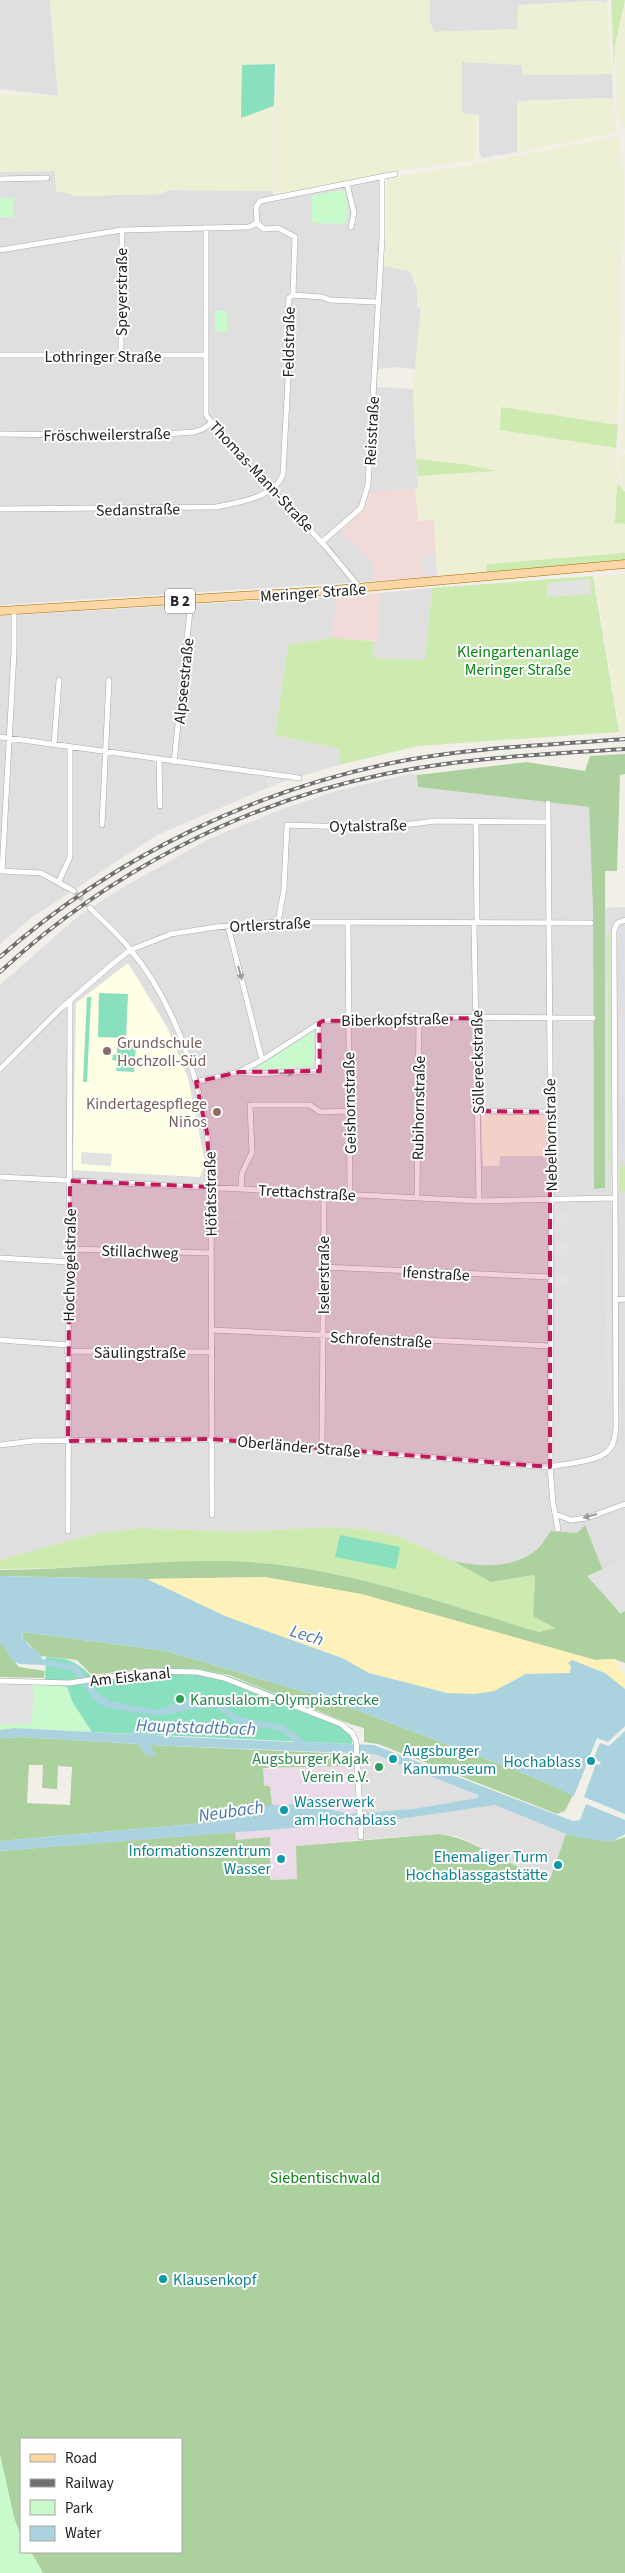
<svg xmlns="http://www.w3.org/2000/svg" width="625" height="2573" viewBox="0 0 625 2573" font-family="'Source Sans 3',sans-serif">
	<style>
		.residential { fill: #e0dfdf }
		.commercial { fill: #f2dad9 }
		.industrial { fill: #ebdbe8 }
		.education { fill: #ffffe5 }
		.farmland { fill: #eef0d5 }
		.grass { fill: #cdebb0 }
		.forest { fill: #add19e; fill-rule: evenodd }
		.sand { fill: #fff1ba }
		.park { fill: #c8facc }
		.pitch { fill: #88e0be }
		.parking { fill: #e2e2e2 }
		.water { fill: #aad3df }
		.lines { fill: none; stroke-linecap: round; stroke-linejoin: round }
		.canal { stroke: #aad3df; stroke-width: 6 }
		.minor-tunnel { stroke: #c8c6c1; stroke-width: 5; stroke-dasharray: 5 2.5; stroke-linecap: butt }
		.minor-casing { stroke: #a9a9a9; stroke-width: 6 }
		.primary-casing { stroke: #a06b00; stroke-width: 9 }
		.minor { stroke: #fff; stroke-width: 5 }
		.primary { stroke: #fcd6a4; stroke-width: 8 }
		.rail-casing { stroke: #707070; stroke-width: 4 }
		.rail { stroke: #fff; stroke-width: 2; stroke-dasharray: 5.5; stroke-linecap: butt }
		.oneway { fill: #9c9c9c }
		.marked { fill: #c2185b; fill-opacity: 0.2; stroke: #c2185b; stroke-width: 4; stroke-dasharray: 10 6; stroke-linejoin: round }
		.education-dot { fill: #8d6e63; stroke: #fff; stroke-width: 2 }
		.leisure-dot { fill: #2e9e5b; stroke: #fff; stroke-width: 2 }
		.culture-dot { fill: #0f9aa8; stroke: #fff; stroke-width: 2 }
		.labels { text-anchor: middle; stroke-width: 4; stroke-linejoin: round; paint-order: stroke }
		.shield { fill: #fff; stroke: #646464; stroke-width: 1 }
		.shield-label { font-size: 15px; font-weight: bold; fill: #222 }
		.street-label { font-size: 16px; fill: #222; stroke: #fff }
		.park-label { font-size: 16px; fill: #0c8416; stroke: #fff }
		.education-label { font-size: 16px; fill: #785e54; stroke: #fff; text-anchor: start }
		.leisure-label { font-size: 16px; fill: #27864d; stroke: #fff; text-anchor: start }
		.culture-label { font-size: 16px; fill: #0d838f; stroke: #fff; text-anchor: start }
		.water-label { font-size: 18px; font-style: italic; fill: #4a7aab; stroke: #fff }
	</style>
	<rect width="100%" height="100%" fill="#f2efe9"/>
	<path class="residential" d="M0,0H50L58,96L0,89Z
		M430,0H607V3L595,1L518,5V29L434,32L430,23Z
		M462,61L522,65L523,75L612,74L613,98L517,101V152L482,158L479,152V115L462,114Z
		M55,171L56,191L78,196L161,194L168,190L271,191L276,197L385,177L383,266L410,271L417,289V307L421,308L415,369L396,367L378,369L377,387L413,389L418,489L371,492L362,511L341,530L372,562L374,581L0,605V172Z
		M432,588L425,660L373,658V641H378L380,593Z
		M336,596L337,612L333,614L332,638L288,645L275,735L340,749L339,765L281,782L157,835L31,918L0,944V616Z
		M409,774L417,775L418,787L589,807L593,910L594,1189L605,1188L604,908L625,907V1560L603,1570L585,1526L577,1533L551,1531L536,1550L514,1562L481,1567L453,1561L400,1537L364,1529L325,1527L240,1532L143,1528L97,1533L0,1560V985L77,917L115,892L209,839L282,809L336,791Z
		M353,1754H374L478,1795L475,1807L495,1805L566,1834L550,1879L503,1860L476,1844L456,1836L439,1834L356,1840Z"/>
	<path class="commercial" d="M418,476L486,573L374,581L372,562L341,531L362,511L370,492L417,489Z
		M380,593L378,641L332,638L333,613L337,612L336,596Z"/>
	<path class="industrial" d="M353,1766L356,1840L297,1846V1879L270,1880L236,1840L214,1770Z"/>
	<path class="education" d="M128,963L167,1027L188,1078L205,1162L200,1177L73,1170L76,1003Z
		M481,1114H546V1156H500L499,1166H483Z"/>
	<path class="farmland" d="M50,0H430V23L434,32L517,29L518,5L595,1L607,3L612,74L523,75L522,65L462,62V113L477,115L475,160L397,171L275,197V115L278,64L242,65L241,118L274,106V191L168,190L161,194L78,196L56,191L55,171L0,172V94L58,96Z
		M625,5V129L620,122L617,107L615,45Z
		M613,98L616,128L614,133L517,152V101Z
		M618,136L624,178L618,425L502,407L500,430L616,448L617,474L621,486L617,485L615,523L625,524V553L487,564L486,573L437,577L434,520L418,521L415,489H418V476L494,471L463,464L416,459L413,389L421,308L417,307V289L410,271L383,266L386,240L387,180L391,177L454,168Z
		M625,330V449H620L623,418Z
		M619,453H625V488L620,475Z
		M625,574V730L620,731L595,576Z"/>
	<path class="grass" d="M611,0H625L615,45L614,70Z
		M501,407L618,425L616,448L500,430Z
		M416,459L463,464L497,471L418,476Z
		M617,485L621,486L625,492V524L615,523Z
		M625,553V560L486,573L487,564Z
		M593,576L619,732L418,746L339,765L340,749L275,735L288,645L332,638L373,641V658L425,660L432,588Z
		M609,933L610,1012H608L607,934Z
		M609,1014L610,1165H608V1015Z
		M619,1166H625V1192H619Z
		M325,1527L364,1529L400,1537L453,1561L491,1582L535,1575L533,1616L555,1628L539,1632C443,1604 350,1569 249,1562C166,1557 84,1570 0,1569V1560L97,1533L143,1528L240,1532Z"/>
	<path class="forest" d="M625,754V774L620,775L617,871H605V1188L594,1189L593,910L589,807L418,787L417,775L526,762L585,771L590,756Z
		M585,1525L603,1570L588,1576L620,1613L625,1611V1663L614,1659L595,1660L361,1594L264,1577L147,1579L0,1576V1570C84,1570 166,1557 250,1562C350,1569 444,1604 539,1632L555,1628L533,1616L535,1575L491,1582L453,1561C480,1567 512,1569 536,1550C542,1545 546,1537 551,1531L577,1533Z
		M23,1632L166,1651L322,1697L533,1777L573,1795L565,1811L557,1814L378,1744L364,1742V1728L350,1724L229,1675L200,1669L149,1668L92,1675L77,1660L40,1656L23,1638Z
		M0,1642L19,1667L45,1671L44,1678L0,1677Z
		M21,1737L138,1744L147,1756H155L149,1745L353,1754V1766L263,1768L264,1786H270L272,1805L215,1822L0,1841V1738ZM29,1765H43L42,1788L57,1789L58,1766L72,1767L70,1805L27,1803Z
		M235,1832L236,1840L270,1837V1880L297,1879L296,1846L439,1834C464,1837 481,1848 503,1860C518,1867 534,1872 550,1879L566,1834L610,1842L625,1837V2573H43L31,2552H181V2439H21V2536L14,2518L0,2455V1851Z"/>
	<path class="sand" d="M264,1577L361,1594L595,1660L614,1659L625,1676V1689C609,1679 592,1660 571,1666L570,1673L526,1674L494,1691L475,1694L447,1693L420,1687L369,1673L342,1658L225,1616L147,1579Z"/>
	<path class="park" d="M345,190L348,213L345,224L312,223V195Z
		M0,198H14V218L0,217Z
		M215,311H227V332H215Z
		M314,1030V1066L254,1070Z
		M0,1681L45,1683L66,1687L73,1703L92,1732L14,1728L0,1730Z
		M0,2455L14,2518L21,2536V2552H31L43,2573H0Z"/>
	<path class="pitch" d="M275,64L274,106L241,118L242,65Z
		M99,993L128,994L126,1038L98,1037Z
		M87,997H91L87,1082H83Z
		M117,1045H136L134,1072L116,1071L117,1061L112,1060L113,1055L117,1054Z
		M340,1535L400,1547L396,1569L335,1557Z
		M46,1657C70,1659 75,1660 92,1677C127,1672 163,1664 199,1669C223,1672 243,1682 265,1690C295,1702 325,1714 353,1729L352,1744L92,1732L73,1703L67,1687L45,1683Z"/>
	<path class="parking" d="M435,554L437,575L423,576L421,555Z
		M590,579L591,594L547,597V583Z
		M265,774L280,776L279,783L268,787Z
		M619,1011H624L625,1098H619Z
		M220,1150L221,1171H216L215,1151Z
		M81,1152L112,1154L111,1166L81,1164Z
		M555 1219a7 7 0 1 1 14 0a7 7 0 1 1-14 0Z
		M217,1215H242L243,1220H217Z
		M555 1249a7 7 0 1 1 14 0a7 7 0 1 1-14 0Z
		M605,1249H611V1404L607,1395Z
		M555 1280a7 7 0 1 1 14 0a7 7 0 1 1-14 0Z
		M625,1560V1611L621,1613L587,1576Z
		M0,1683L34,1685L32,1723L0,1725Z"/>
	<path class="water" d="M0,1576L147,1579L225,1616L342,1658L369,1673L447,1693L475,1694L494,1691L526,1674L570,1673L571,1666L568,1663L572,1660L605,1673L625,1689V1726L608,1742L597,1738L574,1796L533,1777L322,1697L166,1651L23,1632L22,1635L29,1646L40,1653L42,1659L77,1665L98,1693L109,1701L157,1710L187,1699H210L221,1703L240,1718L282,1724L307,1742L374,1745L573,1821L580,1820L586,1804L625,1820V1834L611,1842L582,1838L566,1834L495,1805L392,1820L0,1851V1841L215,1822L274,1804L275,1812L293,1809V1805L299,1803L351,1814L413,1809L478,1798V1795L374,1754L149,1745L156,1756H147L138,1744L21,1737L0,1738V1730L14,1728L130,1734L136,1728L142,1734L179,1737L295,1742L278,1730L238,1724L216,1707L187,1710L160,1716L107,1708L94,1700L79,1678L72,1671L44,1665L20,1664L13,1661L0,1642Z
		M625,1731V1814L584,1797L596,1764L599,1765L601,1762L593,1759L600,1743L609,1746Z"/>
	<g class="lines">
		<path class="canal" d="M267,1809L299,1807"/>
		<path class="minor-tunnel" d="M74,891L90,908"/>
		<g class="minor-casing">
			<path id="minor" d="M0,179L47,178
				M347,184L354,213L351,227
				M206,228V415L229,443L326,547L360,588
				M0,250L122,230L249,227L257,223L256,207L260,201L395,174
				M293,295L322,297L330,300L377,302
				M0,355H206
				M121,355L122,230
				M0,434L136,436L194,432L203,429L211,423
				M0,509L216,507C237,503 276,497 283,474L291,321L288,311L289,298L293,295L295,237L278,228L264,229L257,223
				M322,542L361,508L368,485L382,238V177
				M0,737L299,778
				M54,745L59,680
				M159,760L160,806
				M174,762L191,601
				M548,803L551,1193L550,1467L553,1503L558,1529
				M476,821L477,923
				M102,825L109,680
				M0,871L41,873L74,891
				M2,871L14,652V610
				M59,881L70,857V748
				M90,908C103,921 118,934 130,949C179,1008 208,1100 211,1176L212,1515
				M278,922L284,889L287,825L378,828L436,821L547,822
				M348,922L350,1194
				M474,923L479,1201
				M228,926L262,1060
				M0,1069L59,1010L110,966L130,950L171,934L216,927L278,922L591,923
				M239,1072L255,1074L318,1071L319,1023
				M196,1082L239,1072L262,1060L323,1021L419,1017L593,1018
				M478,1111L550,1112
				M0,1177L479,1201L614,1198
				M241,1188L242,1173L252,1152L250,1105H310L320,1112L349,1111
				M417,1198L419,1017
				M69,1249L211,1253
				M0,1258L69,1262
				M322,1267L550,1277
				M615,1300L625,1299
				M212,1330L550,1346
				M0,1340L68,1345
				M67,1351L212,1352
				M0,1445L33,1441L211,1439L550,1467C564,1464 599,1461 608,1451C614,1445 615,1436 616,1428L614,931L617,923L625,920
				M322,1448L324,1193
				M555,1514L571,1520L587,1518L625,1504
				M68,1531L70,1000
				M0,1681L69,1683L149,1671L197,1672L224,1678L341,1724L352,1733L356,1741L361,1837"/>
		</g>
		<g class="primary-casing">
			<path id="primary" d="M0,611L322,591L625,564"/>
		</g>
		<use href="#minor" class="minor"/>
		<use href="#primary" class="primary"/>
		<g class="rail-casing">
			<path id="rail" d="M0,957C115,856 257,788 407,760C478,747 552,745 625,739
				M0,972C107,873 242,803 385,774C464,758 545,754 625,749"/>
		</g>
		<use href="#rail" class="rail"/>
	</g>
	<defs><path id="oneway-solid" d="M-6-.8H1V-3.2L6.5 0L1 3.2V.8H-6Z" transform="scale(1.25)"/></defs>
	<g class="oneway">
		<use href="#oneway-solid" transform="translate(240 973) rotate(75)"/>
		<use href="#oneway-solid" transform="translate(287 1073) rotate(-3)"/>
		<use href="#oneway-solid" transform="translate(590 1516) rotate(165)"/>
	</g>
	<path class="marked" d="M477,1018L478,1111L550,1112V1467L211,1439L68,1441L70,1181L211,1187L207,1133L196,1082L239,1072L320,1071L319,1023L323,1021Z"/>
	<g class="education-dot">
		<circle cx="107" cy="1051" r="5"/>
		<circle cx="217" cy="1112" r="5"/>
	</g>
	<g class="leisure-dot">
		<circle cx="180" cy="1699" r="5"/>
		<circle cx="379" cy="1767" r="5"/>
	</g>
	<g class="culture-dot">
		<circle cx="393" cy="1759" r="5"/>
		<circle cx="591" cy="1761" r="5"/>
		<circle cx="284" cy="1810" r="5"/>
		<circle cx="281" cy="1859" r="5"/>
		<circle cx="558" cy="1865" r="5"/>
		<circle cx="163" cy="2279" r="5"/>
	</g>
	<g class="labels">
		<rect class="shield" x="165" y="588.5" width="30" height="25" rx="4"/>
		<g class="shield-label">
			<text x="180" y="606">B 2</text>
		</g>
		<g class="street-label">
			<text transform="translate(121 292) rotate(-90)" y="6">Speyerstraße</text>
			<text transform="translate(288 342) rotate(-89)" y="6">Feldstraße</text>
			<text x="103" y="362">Lothringer Straße</text>
			<text transform="translate(371 431) rotate(-87)" y="6">Reisstraße</text>
			<text transform="translate(107 434) rotate(-1)" y="6">Fröschweilerstraße</text>
			<text transform="translate(262 476) rotate(47)" y="6">Thomas-Mann-Straße</text>
			<text transform="translate(138 509) rotate(-1)" y="6">Sedanstraße</text>
			<text transform="translate(313 592) rotate(-4)" y="6">Meringer Straße</text>
			<text transform="translate(183 681) rotate(-84)" y="6">Alpseestraße</text>
			<text transform="translate(368 825) rotate(-1)" y="6">Oytalstraße</text>
			<text transform="translate(270 924) rotate(-3)" y="6">Ortlerstraße</text>
			<text transform="translate(395 1019) rotate(-1)" y="6">Biberkopfstraße</text>
			<text transform="translate(477 1062) rotate(-91)" y="6">Söllereckstraße</text>
			<text transform="translate(349 1103) rotate(-91)" y="6">Geishornstraße</text>
			<text transform="translate(418 1108) rotate(-89)" y="6">Rubihornstraße</text>
			<text transform="translate(550 1135) rotate(-91)" y="6">Nebelhornstraße</text>
			<text transform="translate(307 1192) rotate(3)" y="6">Trettachstraße</text>
			<text transform="translate(210 1194) rotate(-91)" y="6">Höfatsstraße</text>
			<text transform="translate(140 1251) rotate(2)" y="6">Stillachweg</text>
			<text transform="translate(69 1265) rotate(-89)" y="6">Hochvogelstraße</text>
			<text transform="translate(436 1273) rotate(3)" y="6">Ifenstraße</text>
			<text transform="translate(323 1275) rotate(-90)" y="6">Iselerstraße</text>
			<text transform="translate(381 1339) rotate(3)" y="6">Schrofenstraße</text>
			<text x="140" y="1358">Säulingstraße</text>
			<text transform="translate(299 1446) rotate(5)" y="6">Oberländer Straße</text>
			<text transform="translate(130 1676) rotate(-6)" y="6">Am Eiskanal</text>
		</g>
		<g class="park-label">
			<text x="518" y="657">Kleingartenanlage<tspan x="518" dy="18">Meringer Straße</tspan></text>
			<text x="325" y="2183">Siebentischwald</text>
		</g>
		<g class="education-label">
			<text x="117" y="1048">Grundschule<tspan x="117" dy="18">Hochzoll-Süd</tspan></text>
			<text x="207" y="1109" text-anchor="end">Kindertagespflege<tspan x="207" dy="18">Niños</tspan></text>
		</g>
		<g class="leisure-label">
			<text x="190" y="1705">Kanuslalom-Olympiastrecke</text>
			<text x="369" y="1764" text-anchor="end">Augsburger Kajak<tspan x="369" dy="18">Verein e.V.</tspan></text>
		</g>
		<g class="culture-label">
			<text x="403" y="1756">Augsburger<tspan x="403" dy="18">Kanumuseum</tspan></text>
			<text x="581" y="1767" text-anchor="end">Hochablass</text>
			<text x="294" y="1807">Wasserwerk<tspan x="294" dy="18">am Hochablass</tspan></text>
			<text x="271" y="1856" text-anchor="end">Informationszentrum<tspan x="271" dy="18">Wasser</tspan></text>
			<text x="548" y="1862" text-anchor="end">Ehemaliger Turm<tspan x="548" dy="18">Hochablassgaststätte</tspan></text>
			<text x="173" y="2285">Klausenkopf</text>
		</g>
		<g class="water-label">
			<text transform="translate(307 1635) rotate(18)" y="6">Lech</text>
			<text transform="translate(196 1727) rotate(2)" y="6">Hauptstadtbach</text>
			<text transform="translate(231 1811) rotate(-8)" y="6">Neubach</text>
		</g>
	</g>
	<rect x="20" y="2438" width="162" height="115" fill="#ffffff" stroke="#a7a7a7"/>
	<rect x="30" y="2454" width="25" height="8" fill="#fcd6a4" stroke="#a7a7a7"/>
	<text x="65" y="2463" font-size="15" fill="#222222">Road</text>
	<rect x="30" y="2479" width="25" height="8" fill="#707070" stroke="#a7a7a7"/>
	<text x="65" y="2488" font-size="15" fill="#222222">Railway</text>
	<rect x="30" y="2500" width="25" height="15" fill="#c8facc" stroke="#a7a7a7"/>
	<text x="65" y="2513" font-size="15" fill="#222222">Park</text>
	<rect x="30" y="2526" width="25" height="15" fill="#aad3df" stroke="#a7a7a7"/>
	<text x="65" y="2538" font-size="15" fill="#222222">Water</text>
</svg>
